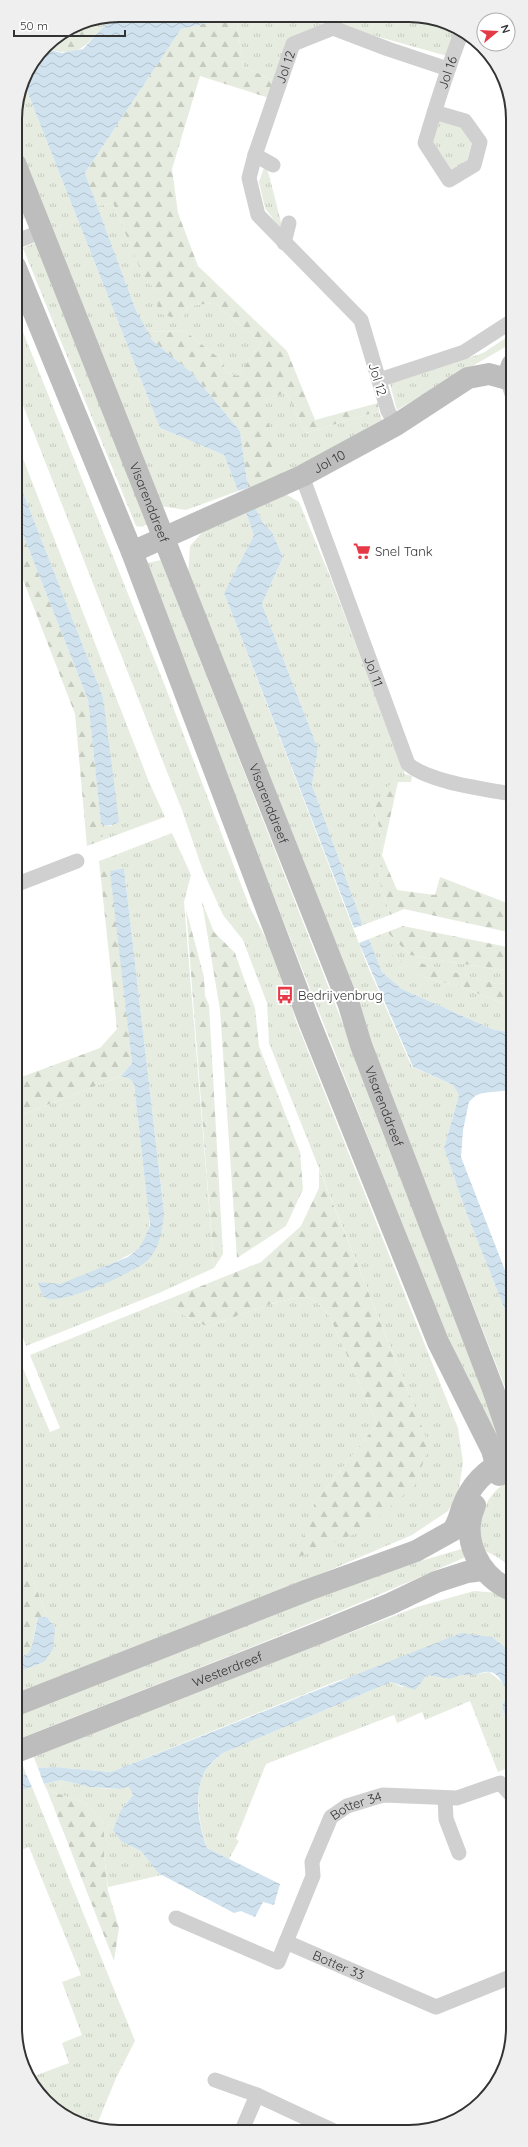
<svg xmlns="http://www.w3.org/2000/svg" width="528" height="2147" viewBox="0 0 528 2147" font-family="Quicksand,sans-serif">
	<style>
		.grass { fill: url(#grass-tufts) }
		.forest { fill: url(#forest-firs) }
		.water { fill: url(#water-waves) }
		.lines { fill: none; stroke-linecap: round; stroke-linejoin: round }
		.street { stroke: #d0d0d0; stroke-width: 15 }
		.secondary { stroke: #bdbdbd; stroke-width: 22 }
		.labels { text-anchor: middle; stroke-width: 4; stroke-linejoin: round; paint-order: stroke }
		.street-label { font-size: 13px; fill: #333; stroke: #fff }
		.poi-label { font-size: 13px; fill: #333; stroke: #fff; text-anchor: start }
		.rim { fill: none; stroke: #333; stroke-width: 2 }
	</style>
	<defs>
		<pattern id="grass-tufts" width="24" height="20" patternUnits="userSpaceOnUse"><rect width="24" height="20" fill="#e6ecdf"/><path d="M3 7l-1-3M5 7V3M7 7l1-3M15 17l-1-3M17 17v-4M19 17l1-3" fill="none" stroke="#c6cbc0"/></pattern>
		<pattern id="forest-firs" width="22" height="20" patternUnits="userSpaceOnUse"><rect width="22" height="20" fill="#e6ecdf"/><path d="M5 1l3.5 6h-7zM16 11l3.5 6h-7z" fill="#c6cbc0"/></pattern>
		<pattern id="water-waves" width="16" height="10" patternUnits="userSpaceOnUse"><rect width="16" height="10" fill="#cfe2ee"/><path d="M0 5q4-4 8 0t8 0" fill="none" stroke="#b2c2cd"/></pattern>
	</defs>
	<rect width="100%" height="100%" fill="#fff"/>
	<path class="grass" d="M113,16L102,28L73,27L79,23Z
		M236,16L430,17L455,31L447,56L333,24L289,40L274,81L243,66Z
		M23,81L160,428L224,455L238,491L186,510L160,506L15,139V112Z
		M439,121L464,127L472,141L466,166L446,174L430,147Z
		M265,165L269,175L284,234L265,208L259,182Z
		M15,190L26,218L15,222Z
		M113,203L145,280L158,290L182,320L188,306L214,303L262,343L237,376L226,372L219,358L186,332L147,331L135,308L97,206Z
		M37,242L149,523L142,527L136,526L23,248Z
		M15,312L165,686L250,908L276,958L296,1021L458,1428L463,1463L458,1494L448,1511L412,1535L262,1599L16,1697V1673L44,1662L55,1628L47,1617L16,1533V1398L20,1386L16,1380V1360L19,1359L50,1432L60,1428L30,1355L159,1303L208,1327C227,1320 294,1292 310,1298C319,1302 324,1310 330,1317L377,1424L316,1501L414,1406L269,1043L267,1003L243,940L223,915L203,871L182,810L15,385Z
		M512,334V343L397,410L390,384L483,353Z
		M286,393L306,433L379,411L382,420L291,472L273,479L259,401Z
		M15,438L149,782L165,817L103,840L101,824L106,826H112L103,697L15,472Z
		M284,493L299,502L329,574L405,774L412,776L411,782H394L374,810L383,841L379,880L390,915L363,925L312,785L318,749L262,604L283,557L272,532L264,524L254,506Z
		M245,510L254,535L224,593L368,967L412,1067L453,1085L459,1095L444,1148L466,1212L513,1330V1396L505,1387L188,576L190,546L208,526Z
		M161,560L459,1320L506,1453L476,1413L164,616L148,563Z
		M172,833L191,875L184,902L214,1268L159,1293L26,1346L16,1318V1117L121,1076L130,1079L134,1084L149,1215C150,1227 147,1241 138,1249C129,1257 73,1282 60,1284C53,1286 45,1283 39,1282L41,1293L132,1271L164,1213L124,868L110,871V857Z
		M387,932L410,955L512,972V983L497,984L393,956L423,977L462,987L512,1007V1033L492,1029L402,989L382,972L369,939Z
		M513,1479V1568L494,1555L483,1550C475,1522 484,1492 513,1479Z
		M465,1548L468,1556C320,1622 168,1680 16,1740V1716L359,1579Z
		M474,1591L500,1593L513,1608V1653L492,1637L337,1681L111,1772L54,1767L38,1768L33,1755L417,1607Z
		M489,1672L503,1683L508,1692L502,1707L513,1737V1787L505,1769L498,1772L470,1701L425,1720L422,1712L397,1723L394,1715L266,1764L236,1839L239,1841L229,1859L207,1848C200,1825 193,1797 204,1773C207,1766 217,1759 223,1753L391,1682L402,1687L424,1679L427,1675L449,1679L460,1674L473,1675Z
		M21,1760L26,1774L16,1778V1762Z
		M61,1780C83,1785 106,1792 129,1787L133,1795L121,1810L122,1842L141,1851L158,1873L162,1875L108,1887L104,1854V1823L85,1803L47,1790L44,1784Z
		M32,1787L135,2041L116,2078L96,2127L45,2101L29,2078L69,2063L62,2043L82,2035L62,1982L81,1975L29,1847L16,1852V1795L22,1790Z"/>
	<path class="forest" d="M236,16L243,66L274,81L269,98L200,76L172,169L178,213L198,266L287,351L315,420L378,403L379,411L306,433L286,393L260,401L277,446L273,479L248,488L240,431L192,373L152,340L147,331L186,332L219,358L226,372L237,376L262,343L214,303L188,306L182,320L157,313L158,290L145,281L113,203L97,206L85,173L181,29Z
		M73,27L102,28C80,52 76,57 43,48Z
		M15,514L88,700L103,840L87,846L75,714L15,559Z
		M394,782H398L382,855L397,890L435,895L440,877L512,905V933L404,909L390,915L379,880L383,841L374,810L383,790Z
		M110,857L132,1063L121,1076L16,1117V1079L100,1048L117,1029L99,861Z
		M202,902L214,932L235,953L247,987L255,1008L259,1046L300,1152L303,1189L286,1226L237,1258L220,1010Z
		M186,909L204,977L205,996L209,1005L223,1254L214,1268Z
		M403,926L512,948V972L410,955L387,932Z
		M391,955L497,984L512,983V1007L462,987L423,977Z
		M319,1169L414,1406L429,1446L415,1485L364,1530L296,1558L316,1501L377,1424L330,1317C324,1310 319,1302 310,1298C294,1292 226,1320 208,1327L159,1303L261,1262L301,1226L319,1188Z
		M16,1533L47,1617H38C34,1629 34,1644 30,1653L16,1659Z
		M47,1790L85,1803L104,1823V1854L108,1891L119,1928L114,1961Z"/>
	<path class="water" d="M119,15L237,16L181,29L85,173L135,308L152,340L192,373L240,431L248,488L238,491L224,455L160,428L23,81L26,73L43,48L62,53L83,49L113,16Z
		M15,472L103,697L119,822C113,825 108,827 101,824L88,700L15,514Z
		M254,506L264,524L272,532L283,557L262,604L318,749L312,785L363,925L354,928L224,593L254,535L245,510Z
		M124,868L164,1213C162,1230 160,1249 147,1261C135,1272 60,1306 46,1298C40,1295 40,1287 38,1282L60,1284L128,1257L139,1248L144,1240L150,1225L134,1084L130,1079L121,1076L132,1063L110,871Z
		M369,939L382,972L402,989L492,1029L512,1033V1090L482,1093L475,1096L469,1102L463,1130L461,1157L513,1291V1330L466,1212L444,1148L459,1095L453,1085L413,1067L359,943Z
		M38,1617H47L55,1628L53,1649L44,1662L16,1673V1659L29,1653C34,1644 35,1628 38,1617Z
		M461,1633L492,1637L513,1653V1737L502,1707L508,1692C504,1685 498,1672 489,1672C483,1671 478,1675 473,1675C457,1675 463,1674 449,1679L427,1675L415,1690L391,1682L223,1753C217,1758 207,1766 204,1773C193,1797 199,1825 207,1848L280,1884L274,1905L263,1902L255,1917L241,1911L234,1913L158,1873L141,1851L122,1842L113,1830L121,1810L133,1795L129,1787L119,1789L90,1787L61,1780L44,1784L38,1768L54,1767L111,1772Z
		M26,1774L32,1787L22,1790L16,1795V1778Z"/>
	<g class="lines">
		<g class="street">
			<path id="s1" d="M434,112L465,121L480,142L474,165L449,180L425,143C436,106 447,70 461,34"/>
			<path d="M255,155L273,165"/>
			<path d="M15,242L42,231"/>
			<path d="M284,243L289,223"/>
			<path d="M507,379L512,394"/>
			<path d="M379,380L464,352L512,321"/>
			<path id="s2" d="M396,425L388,411L361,320L258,215L249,178L255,155L293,44L333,28L388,49L448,69"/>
			<path id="s3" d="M302,476L408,764C428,782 485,789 512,794"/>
			<path d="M15,885L77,861"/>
			<path d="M445,1798L446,1819L459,1853"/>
			<path id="s4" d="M176,1918L278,1962L286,1942L436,2007L513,1976"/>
			<path id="s5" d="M286,1942L313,1876L312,1862L331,1817L347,1806L383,1795L457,1798L500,1783L513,1797"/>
			<path d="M215,2080L257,2095L334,2131"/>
			<path d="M242,2130L257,2095"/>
		</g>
		<g class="secondary">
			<path id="s6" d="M15,163L349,1005L361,1045L493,1389L513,1448"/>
			<path d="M15,266L132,552L309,1021L438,1342L492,1450L499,1475"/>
			<path id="s7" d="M132,552L302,476L396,425L468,378L489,374L507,379L512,365"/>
			<path d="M475,1505C460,1539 479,1577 513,1591"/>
			<path d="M16,1705L308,1590L416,1551L452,1531C458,1524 459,1517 462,1508C470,1486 486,1468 508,1460"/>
			<path id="s8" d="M16,1752L319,1633L390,1604L436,1582L467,1572L483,1570"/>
		</g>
	</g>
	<defs>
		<g id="supermarket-bare" transform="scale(1.38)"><path d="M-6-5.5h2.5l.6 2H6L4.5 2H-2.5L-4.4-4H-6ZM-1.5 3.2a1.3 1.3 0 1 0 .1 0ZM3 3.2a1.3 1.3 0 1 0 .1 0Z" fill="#e63946" stroke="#fff" stroke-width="2.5" paint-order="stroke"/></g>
		<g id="bus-bare" transform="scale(1.38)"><path d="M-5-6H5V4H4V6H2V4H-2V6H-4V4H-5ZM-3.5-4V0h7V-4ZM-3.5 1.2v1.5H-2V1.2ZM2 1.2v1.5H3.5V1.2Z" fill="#e63946" stroke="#fff" stroke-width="2.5" paint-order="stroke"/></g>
	</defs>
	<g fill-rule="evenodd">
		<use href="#supermarket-bare" x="362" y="551"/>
		<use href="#bus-bare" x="285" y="995"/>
	</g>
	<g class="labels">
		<g class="street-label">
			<text dy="5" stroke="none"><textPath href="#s2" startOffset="413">Jol 12</textPath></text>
			<text dy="5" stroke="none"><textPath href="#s1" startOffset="229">Jol 16</textPath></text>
			<text transform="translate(378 379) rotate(73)" y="5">Jol 12</text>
			<text dy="5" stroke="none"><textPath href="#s7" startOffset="217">Jol 10</textPath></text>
			<text dy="5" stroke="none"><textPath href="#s6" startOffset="365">Visarenddreef</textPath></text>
			<text dy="5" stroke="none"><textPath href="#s3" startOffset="208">Jol 11</textPath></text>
			<text dy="5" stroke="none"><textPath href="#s6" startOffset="689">Visarenddreef</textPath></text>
			<text dy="5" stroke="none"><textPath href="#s6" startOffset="1013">Visarenddreef</textPath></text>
			<text dy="5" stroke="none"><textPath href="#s8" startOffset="227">Westerdreef</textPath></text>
			<text dy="5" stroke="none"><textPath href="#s5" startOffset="162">Botter 34</textPath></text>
			<text dy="5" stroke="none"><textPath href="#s4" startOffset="190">Botter 33</textPath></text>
		</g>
		<g class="poi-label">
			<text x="375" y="556">Snel Tank</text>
			<text x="298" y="1000">Bedrijvenbrug</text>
		</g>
	</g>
	<path d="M0 0H528V2147H0ZM119 22H409A97 97 0 0 1 506 119V2028A97 97 0 0 1 409 2125H119A97 97 0 0 1 22 2028V119A97 97 0 0 1 119 22Z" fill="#efefef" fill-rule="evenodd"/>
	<path class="rim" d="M119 22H409A97 97 0 0 1 506 119V2028A97 97 0 0 1 409 2125H119A97 97 0 0 1 22 2028V119A97 97 0 0 1 119 22Z"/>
	<g transform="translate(496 32) rotate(72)"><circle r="19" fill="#ffffff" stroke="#adadad"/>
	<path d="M0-3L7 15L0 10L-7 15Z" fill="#e63946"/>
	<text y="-6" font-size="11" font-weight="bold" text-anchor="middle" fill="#333333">N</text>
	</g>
	<path d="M14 30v6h111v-6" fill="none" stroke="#333333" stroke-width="2"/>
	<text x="20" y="30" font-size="12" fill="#333333" stroke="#ffffff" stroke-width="3" paint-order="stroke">50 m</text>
</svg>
